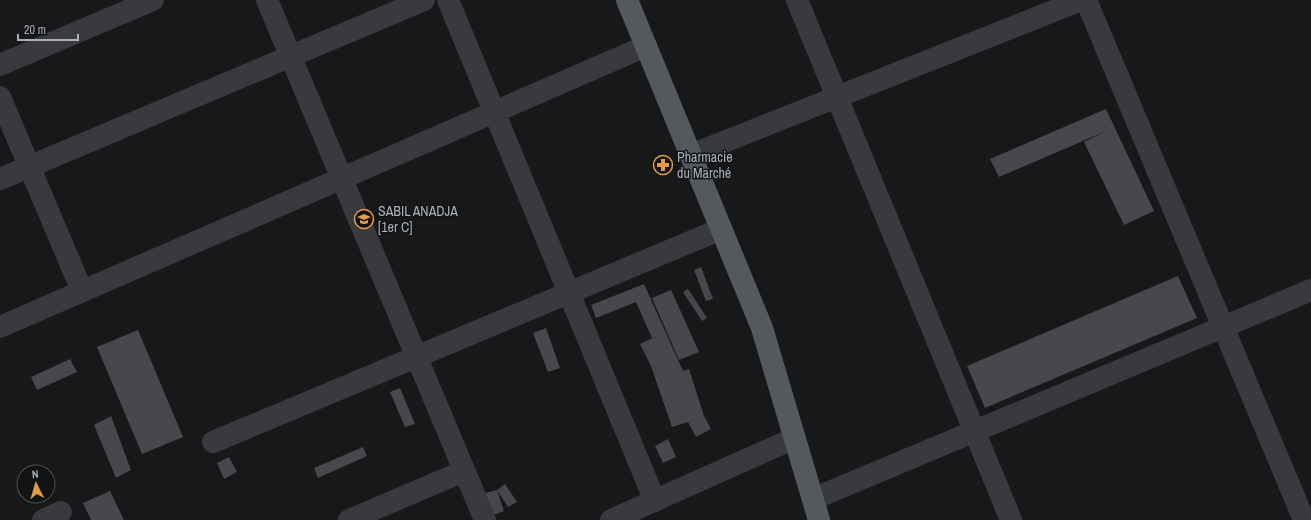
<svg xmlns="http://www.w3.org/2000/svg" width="1311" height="520" viewBox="0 0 1311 520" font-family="'Archivo Narrow',sans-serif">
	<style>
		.building { fill: #47484c }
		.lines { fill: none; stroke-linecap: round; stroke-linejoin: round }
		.minor { stroke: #393a3e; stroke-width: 22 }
		.major { stroke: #55585d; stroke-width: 22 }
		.labels { text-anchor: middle; stroke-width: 3; stroke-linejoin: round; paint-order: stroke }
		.poi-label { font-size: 14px; fill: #abb0b8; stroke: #121314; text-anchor: start }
	</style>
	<rect width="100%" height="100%" fill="#171819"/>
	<path class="building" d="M1106,109L1154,211L1124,225L1084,142L1106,131L999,177L990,159Z
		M701,267L713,299L706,301L694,270Z
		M1178,276L1197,318L985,408L967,366Z
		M644,284L683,371L689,369L704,416L711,429L696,437L688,422L672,427L651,366L640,344L659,335L652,338L636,302L596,318L591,305Z
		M688,289L707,318L702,321L683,292Z
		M671,290L699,352L679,360L652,298Z
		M546,328L560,368L548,372L533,333Z
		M138,330L183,437L142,454L97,347Z
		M70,359L77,372L37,390L31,377Z
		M400,388L415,424L405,427L390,392Z
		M111,416L131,470L116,478L94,425Z
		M668,439L676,457L663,463L655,446Z
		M363,447L367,456L318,478L314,468Z
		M229,457L237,472L224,479L217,463Z
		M505,484L517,502L508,507L497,490L504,511L493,515L485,493L497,490Z
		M110,491L124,520H91L83,503Z"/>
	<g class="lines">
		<path class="minor" d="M267,0L485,520
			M448,0L655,501
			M797,0L1011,520
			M1086,0L1304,520
			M0,65L153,0
			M0,97L82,291
			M691,155L1081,0
			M0,179L424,0
			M0,327L646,46
			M213,442L721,229
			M813,499L1311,290
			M43,520L61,512
			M349,520L464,471
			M611,520L795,438"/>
		<path class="major" d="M627,0L762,328L819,520"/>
	</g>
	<defs>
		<g id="pharmacy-ring" transform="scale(1)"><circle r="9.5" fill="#121314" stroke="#e39b46" stroke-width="1.5"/><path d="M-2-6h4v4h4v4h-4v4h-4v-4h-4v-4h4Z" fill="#e39b46"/></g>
		<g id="school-ring" transform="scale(1)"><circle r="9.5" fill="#121314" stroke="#e39b46" stroke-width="1.5"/><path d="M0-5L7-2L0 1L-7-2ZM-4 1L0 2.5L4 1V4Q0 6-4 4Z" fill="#e39b46"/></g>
	</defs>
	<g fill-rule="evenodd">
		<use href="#pharmacy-ring" x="663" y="165"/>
		<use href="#school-ring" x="364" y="219"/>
	</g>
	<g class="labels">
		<g class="poi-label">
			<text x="677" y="162">Pharmacie<tspan x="677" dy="16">du Marché</tspan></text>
			<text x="378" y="216">SABIL ANADJA<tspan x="378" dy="16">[1er C]</tspan></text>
		</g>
	</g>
	<g transform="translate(36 484) rotate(355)"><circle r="19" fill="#121314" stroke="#4f5256"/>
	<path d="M0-3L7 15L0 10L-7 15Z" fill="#e39b46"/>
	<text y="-6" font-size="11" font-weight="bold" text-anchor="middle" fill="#abb0b8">N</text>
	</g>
	<path d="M18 34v6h60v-6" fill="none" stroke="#abb0b8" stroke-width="2"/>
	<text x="24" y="34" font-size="12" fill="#abb0b8" stroke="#121314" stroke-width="3" paint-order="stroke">20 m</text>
</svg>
